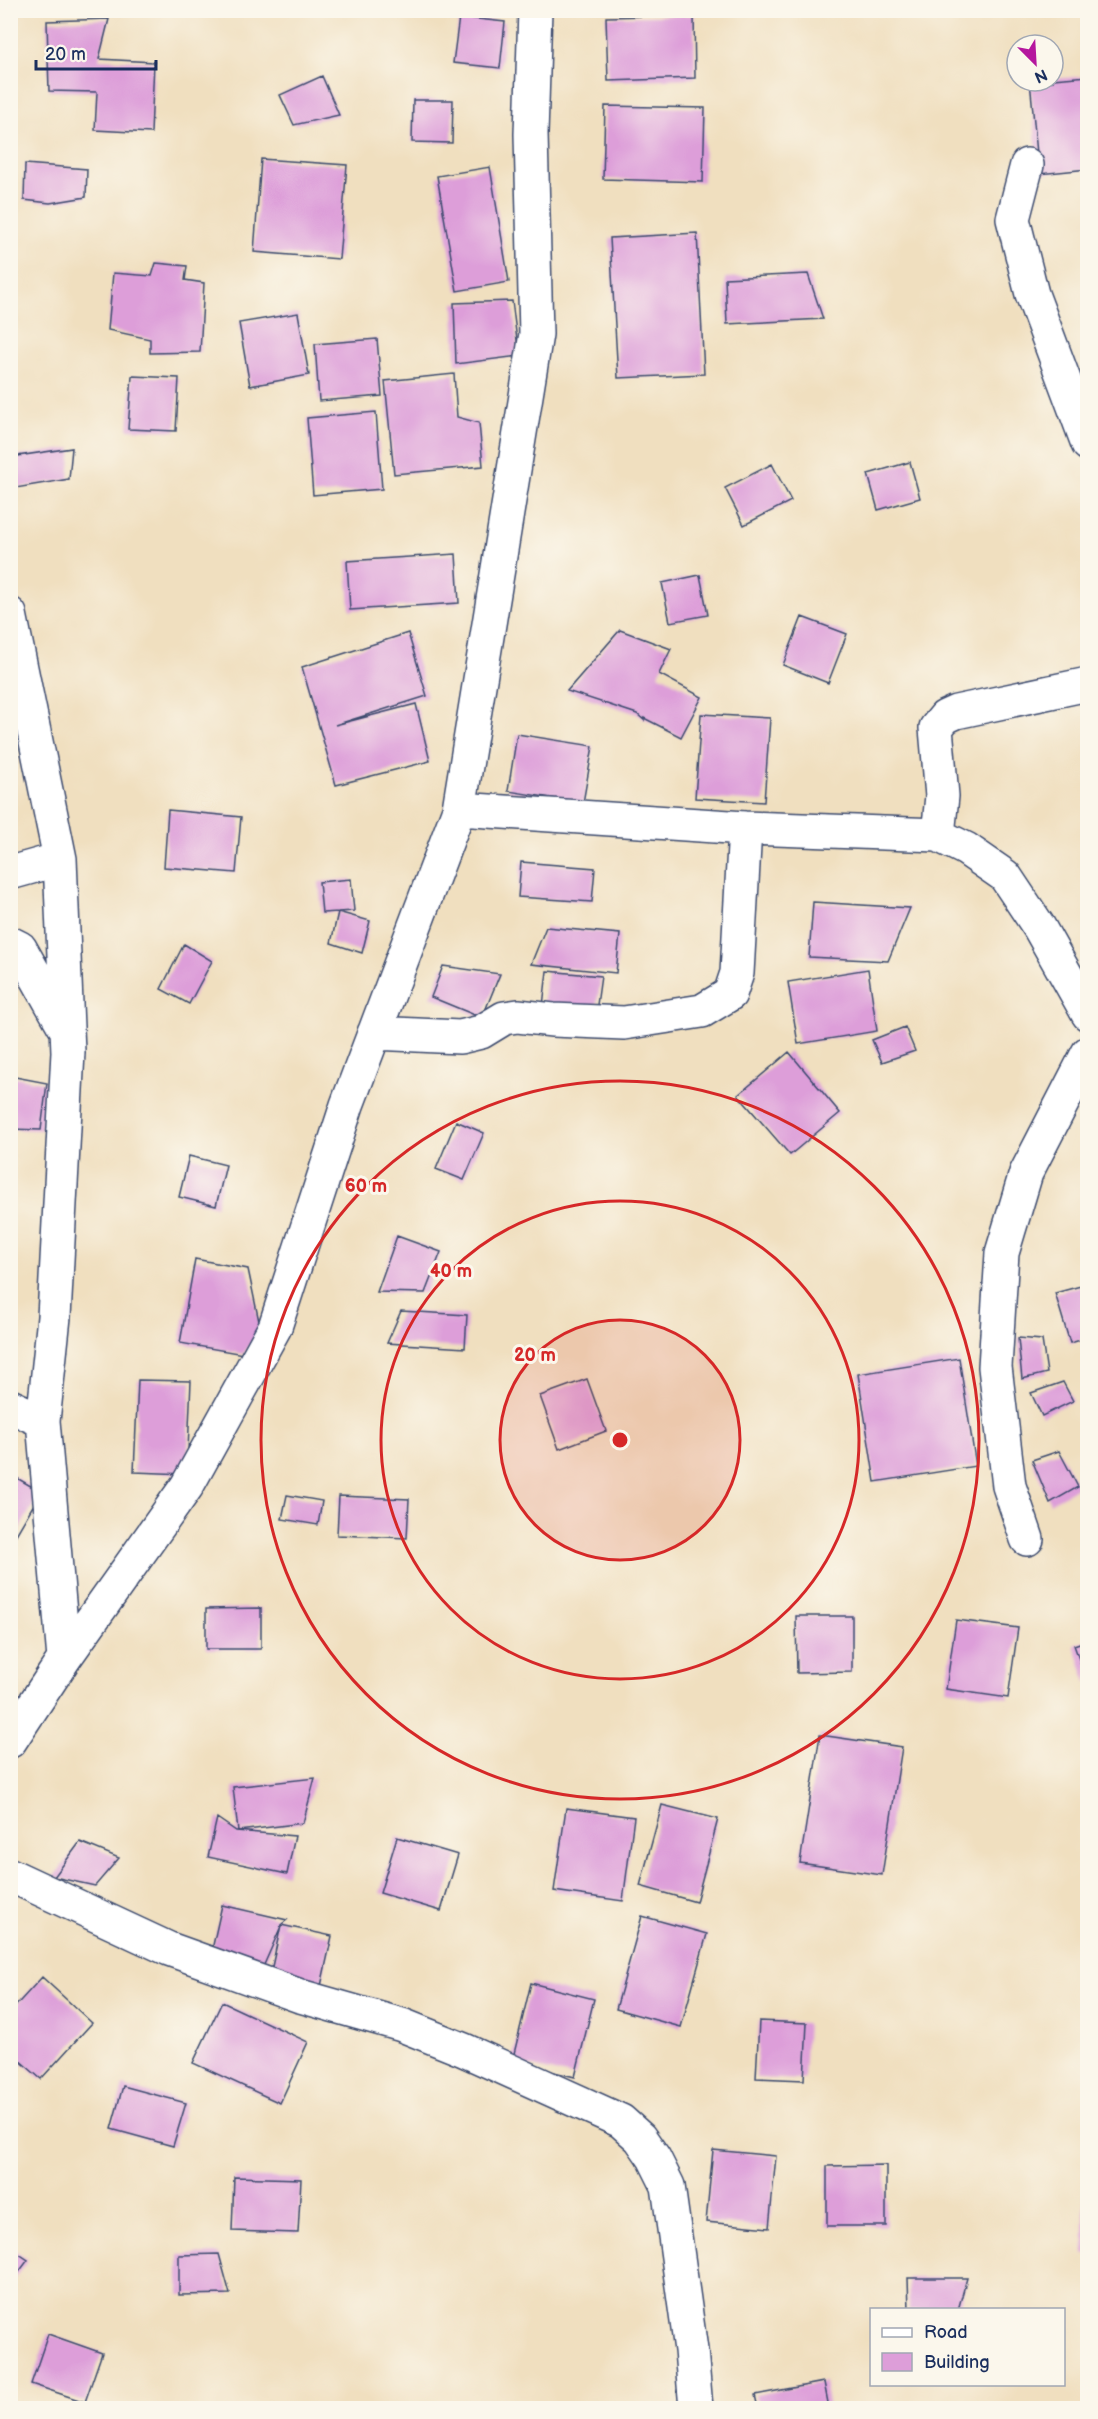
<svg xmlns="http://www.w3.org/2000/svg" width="1098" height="2419" viewBox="0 0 1098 2419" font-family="'Balsamiq Sans',sans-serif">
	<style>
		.building { fill: #dd9ed9 }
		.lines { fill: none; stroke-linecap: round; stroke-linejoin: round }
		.street-casing { stroke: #3b496d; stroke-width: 36 }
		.street { stroke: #fff; stroke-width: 33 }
		.ring { fill: none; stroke: #d62828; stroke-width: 3 }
		.centre { fill: #d62828; stroke: #fbf7ec; stroke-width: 3 }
		.ring-label { font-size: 18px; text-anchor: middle; font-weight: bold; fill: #d62828; stroke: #fbf7ec; stroke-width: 6; stroke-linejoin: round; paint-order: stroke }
	</style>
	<rect width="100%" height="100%" fill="#fbf7ec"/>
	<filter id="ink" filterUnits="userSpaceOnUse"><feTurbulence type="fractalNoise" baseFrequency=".0167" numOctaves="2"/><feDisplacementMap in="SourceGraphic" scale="12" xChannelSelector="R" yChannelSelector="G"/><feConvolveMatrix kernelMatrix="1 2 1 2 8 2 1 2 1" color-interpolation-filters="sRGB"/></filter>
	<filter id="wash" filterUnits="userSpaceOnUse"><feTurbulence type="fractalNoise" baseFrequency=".008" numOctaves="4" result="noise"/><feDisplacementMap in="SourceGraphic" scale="24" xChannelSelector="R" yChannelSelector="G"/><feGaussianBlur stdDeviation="1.35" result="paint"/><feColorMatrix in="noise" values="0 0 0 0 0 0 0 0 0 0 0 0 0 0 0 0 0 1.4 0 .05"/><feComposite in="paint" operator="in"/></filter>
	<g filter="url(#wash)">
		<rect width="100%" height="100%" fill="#f0dfbf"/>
		<g id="blocks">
			<path class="building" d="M694,15L695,78L608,81L606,17Z
				M459,17L505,22L500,68L453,63Z
				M109,19L99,59L154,62L151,133L95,130L97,92L49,91L47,21Z
				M322,76L339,115L294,125L280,95Z
				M1088,76V169L1039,174L1030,81H1053V79Z
				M413,100H453L452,143L412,142Z
				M605,106L705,108L703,182L603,179Z
				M261,159L347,165L339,259L254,252Z
				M25,164L87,169L86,197L50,203L24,200Z
				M490,167L509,282L457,291L437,176Z
				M697,233L704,374L618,378L610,238Z
				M156,263L187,266L185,280L204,283L200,352L150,353V339L108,330L113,273L152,276Z
				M808,274L823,319L727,324L725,278Z
				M512,301L519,356L456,364L454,303Z
				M298,313L309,375L250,386L239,323Z
				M377,339L382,396L319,401L315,344Z
				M454,374L457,417L479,423L483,466L394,474L385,381Z
				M132,376L179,378L176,431L128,429Z
				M376,412L382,489L313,495L307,418Z
				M72,448L69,479L16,488L11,457Z
				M910,462L920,498L878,510L868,474Z
				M772,464L791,501L744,525L725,488Z
				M456,554L459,603L350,610L347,561Z
				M700,575L708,615L670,622L662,583Z
				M802,617L847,634L828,683L783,665Z
				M620,630L671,649L659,674L702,697L681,737L644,718V720L637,714L567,691Z
				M408,633L427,696L335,725L416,704L430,761L336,785L302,667Z
				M701,714L770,718L764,802L695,798Z
				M517,734L593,746L583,803L508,791Z
				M168,810L241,817L236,873L164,867Z
				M521,862L595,868L592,902L518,897Z
				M351,879L354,911L338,912L370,921L362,953L331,943L338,912L322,913L319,882Z
				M813,902L910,908L888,961L809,957Z
				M546,927L620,934L616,973L531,964Z
				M184,944L212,961L189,1004L161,989Z
				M443,966L500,974L482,1018L431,997Z
				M868,969L877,1031L798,1044L788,982Z
				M547,971L601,976L596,1012L543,1006Z
				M905,1027L915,1051L882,1062L872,1040Z
				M789,1052L840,1113L790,1155L738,1095Z
				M10,1076L47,1083L41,1130L10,1129Z
				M456,1121L484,1133L464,1180L436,1169Z
				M189,1156L226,1165L216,1206L179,1197Z
				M397,1236L441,1252L425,1293L377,1292Z
				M195,1259L248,1269L261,1331L243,1354L180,1343Z
				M1088,1284V1338L1070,1343L1055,1293Z
				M401,1311L467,1315L465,1348L387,1343Z
				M1018,1338L1042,1340L1047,1373L1022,1379Z
				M959,1358L976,1466L875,1482L858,1374Z
				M587,1379L606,1431L559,1449L540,1396Z
				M138,1380L191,1381L187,1474L134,1472Z
				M1063,1382L1073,1401L1042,1416L1031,1393Z
				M1059,1451L1078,1487L1050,1503L1032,1460Z
				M10,1474L41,1492L10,1545Z
				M287,1495L322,1501L318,1525L282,1519Z
				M339,1496L409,1499L407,1538L337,1535Z
				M261,1608V1649H206V1609Z
				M796,1616H852V1672L797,1673Z
				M956,1620L1018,1628L1008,1698L946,1689Z
				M1088,1640V1682H1087L1074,1645Z
				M820,1735L902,1747L882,1875L800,1863Z
				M315,1778L303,1823L238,1831L233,1787Z
				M662,1805L718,1819L696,1902L640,1886Z
				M566,1808L634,1817L623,1901L554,1891Z
				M217,1818L236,1831L295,1836L287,1874L208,1857Z
				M397,1837L458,1855L441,1911L380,1893Z
				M80,1842L119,1858L95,1886L54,1877Z
				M222,1905L287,1920L282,1924L260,1974L209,1963Z
				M642,1916L707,1934L681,2027L616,2009Z
				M281,1925L332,1936L321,1986L270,1976Z
				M42,1977L92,2023L41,2079L10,2052V2012Z
				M531,1983L594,1999L575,2077L512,2062Z
				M222,2002L308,2042L280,2103L193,2063Z
				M759,2021L807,2023L804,2080L756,2078Z
				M123,2086L186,2103L173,2146L111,2129Z
				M713,2150L776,2156L769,2228L706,2222Z
				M886,2165V2226H827V2166Z
				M234,2177L301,2179L298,2233L232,2231Z
				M1084,2192H1088V2254H1084Z
				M10,2248L28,2260L10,2284Z
				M219,2254L230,2294L179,2295V2255Z
				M908,2278H967L958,2310H909Z
				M48,2334L102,2353L85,2402L31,2384Z
				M824,2382L829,2408H758L755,2395Z"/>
		</g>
	</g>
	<g filter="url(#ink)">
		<use href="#blocks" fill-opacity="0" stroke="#3b496d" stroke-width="1.5"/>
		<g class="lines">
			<g class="street-casing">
				<path id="street" d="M1027,165L1013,219L1032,294L1088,444
					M10,614L60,859L68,1052L54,1317L43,1421L64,1659
					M459,809L745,828L938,835L966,849L1005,876L1039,927L1088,1014
					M938,835L942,796L936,728L945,717L956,712L1088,684
					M10,873L60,859
					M10,943L20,948L64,1026
					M374,1033L460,1037L481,1032L504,1018L518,1016L553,1020L624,1023L702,1011L730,994L737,973L745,828
					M10,1406L43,1421
					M1027,1539L1009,1486L995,1367L1002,1253L1026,1173L1088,1053
					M10,1741L64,1659L187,1486L275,1327L347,1105L459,809L536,334L531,134L535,10
					M10,1875L169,1949L300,1996L402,2025L464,2050L621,2121L640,2138L654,2158L668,2186L691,2350L696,2408"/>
			</g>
			<use href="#street" class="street"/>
		</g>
	</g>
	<circle cx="620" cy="1440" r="120" fill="#d62828" fill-opacity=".12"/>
	<g class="ring">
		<circle cx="620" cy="1440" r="120"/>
		<circle cx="620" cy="1440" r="239"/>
		<circle cx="620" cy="1440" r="359"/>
	</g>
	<circle cx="620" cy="1440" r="9" class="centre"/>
	<g class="ring-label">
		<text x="366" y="1192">60 m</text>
		<text x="451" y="1277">40 m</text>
		<text x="535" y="1361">20 m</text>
	</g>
	<rect width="1098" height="2419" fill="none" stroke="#fbf7ec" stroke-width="36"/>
	<rect x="870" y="2308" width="195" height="78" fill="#fbf7ec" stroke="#a1a7b3" stroke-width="1.5"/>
	<rect x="882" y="2328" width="30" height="9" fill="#ffffff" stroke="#a1a7b3" stroke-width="1.5"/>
	<text x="924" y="2338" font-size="18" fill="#1b2f5e">Road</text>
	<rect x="882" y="2353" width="30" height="18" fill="#dd9ed9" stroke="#a1a7b3" stroke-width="1.5"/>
	<text x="924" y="2368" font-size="18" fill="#1b2f5e">Building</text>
	<g transform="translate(1035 63) rotate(156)"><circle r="28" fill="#fbf7ec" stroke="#a1a7b3" stroke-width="1.5"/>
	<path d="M0-4.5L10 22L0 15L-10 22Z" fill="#b5179e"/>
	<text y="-9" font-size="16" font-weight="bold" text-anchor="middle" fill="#1b2f5e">N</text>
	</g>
	<path d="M36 60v9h120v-9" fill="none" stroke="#1b2f5e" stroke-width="3"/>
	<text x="45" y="60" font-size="18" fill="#1b2f5e" stroke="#fbf7ec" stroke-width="4.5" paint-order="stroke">20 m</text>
</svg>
